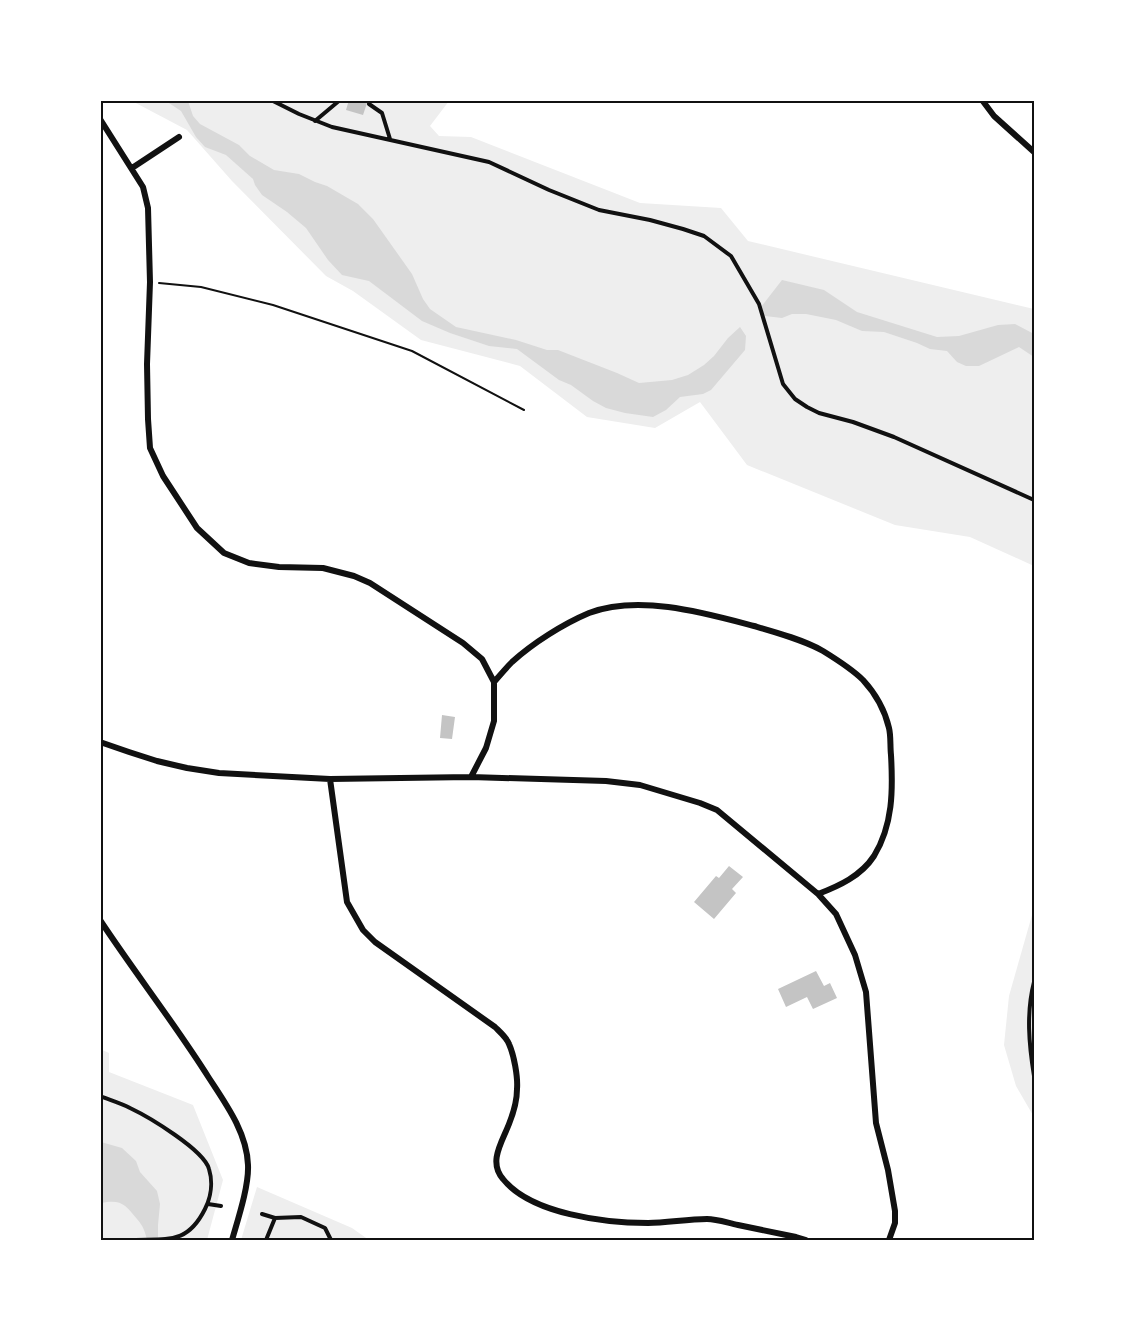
<svg xmlns="http://www.w3.org/2000/svg" width="1135" height="1341" viewBox="0 0 1135 1341" font-family="Jost,sans-serif">
	<style>
		.green { fill: #eee }
		.water { fill: #d9d9d9 }
		.building { fill: #c4c4c4 }
		.lines { fill: none; stroke-linecap: round; stroke-linejoin: round }
		.path { stroke: #111; stroke-width: 2 }
		.service { stroke: #111; stroke-width: 4 }
		.minor { stroke: #111; stroke-width: 6 }
		.neatline { fill: none; stroke: #111; stroke-width: 2 }
	</style>
	<rect width="100%" height="100%" fill="#fff"/>
	<path class="green" d="M132,101H449L430,126L439,136L471,137L640,203L721,208L748,241L1034,309V566L970,537L895,525L747,465L700,402L655,428L587,417L520,366L421,340L353,291L326,276L232,181L187,130Z
		M1034,908V1117L1016,1086L1004,1045L1009,996Z
		M100,1049L109,1053V1072L193,1105L223,1180L207,1240H101Z
		M257,1187L352,1228L369,1240H241Z"/>
	<path class="water" d="M166,101H188L193,116L200,124L239,145L250,156L274,170L299,174L315,182L327,186L358,204L373,219L412,274L423,299L430,309L456,327L516,340L547,350H558L617,373L639,383L672,380L688,375L704,365L714,356L728,338L740,327L746,336L745,350L711,390L703,394L680,397L666,410L653,417L625,413L606,408L593,401L571,385L559,380L517,349L489,346L450,333L422,321L369,281L342,275L328,260L306,228L287,212L262,195L255,185L253,179L226,155L205,147L196,137L181,111Z
		M782,280L824,290L857,312L937,337L959,336L998,325L1015,324L1034,334V357L1019,347L979,366H966L957,362L947,351L930,349L917,343L884,332L862,331L836,320L806,314H792L782,318L765,316L762,313L761,307Z
		M101,1142L122,1148L136,1161L140,1172L157,1191L160,1204L158,1225V1240H147C145,1231 143,1226 137,1219C125,1204 121,1199 101,1203Z"/>
	<path class="building" d="M349,100H368L363,115L346,110Z
		M442,715L455,717L452,739L440,738Z
		M729,866L743,877L732,889L736,893L714,919L694,902L716,876L719,878Z
		M816,971L824,986L830,983L837,998L813,1009L807,997L786,1007L778,989Z"/>
	<g class="lines">
		<path class="path" d="M159,283L201,287L273,305L412,351L524,410"/>
		<path class="service" d="M271,100L299,114L332,127L489,162L549,190L599,210L650,220L683,229L704,236L731,256L759,304L783,384L795,399L807,407L819,413L853,422L894,437L1034,500
			M369,104L382,113L390,139
			M315,121L340,100
			M1034,982C1026,1013 1029,1045 1034,1076
			M100,1096C110,1100 121,1103 130,1108C149,1117 204,1150 209,1169C213,1182 211,1197 205,1209C188,1243 170,1239 136,1240
			M208,1204L221,1206
			M262,1214L275,1218
			M266,1240L275,1218L301,1217L325,1228L331,1240"/>
		<path class="minor" d="M982,100L994,116L1034,152
			M100,119L143,187L148,208L150,282L147,364L148,419L150,448L163,476L197,528L224,553L249,563L279,567L323,568L354,576L370,583L463,643L482,659L494,682V721L486,748L471,777
			M132,168L179,137
			M494,682C500,675 506,668 512,662C533,643 563,624 589,613C639,594 705,613 754,626C775,632 804,640 823,651C836,659 852,669 863,680C875,693 885,711 889,728C891,736 890,746 891,755C893,790 893,825 874,856C861,876 839,886 818,894
			M100,742L129,752L157,761L187,768L219,773L330,779L471,777L606,781L640,785L700,803L717,810L818,894L836,914L855,955L866,992L876,1123L888,1170L895,1211V1223L889,1240
			M330,779L347,902L363,930L375,942L495,1027C500,1032 507,1038 509,1044C514,1055 518,1077 517,1089C517,1100 513,1114 509,1124C502,1142 488,1162 503,1179C531,1214 605,1223 648,1223C667,1223 687,1219 707,1219C717,1219 728,1223 738,1225C758,1229 777,1233 796,1237L806,1240
			M100,920C135,973 175,1024 209,1078C226,1104 247,1133 248,1165C249,1186 238,1219 232,1240"/>
	</g>
	<rect width="1135" height="1341" fill="none" stroke="#ffffff" stroke-width="204"/>
	<rect x="102" y="102" width="931" height="1137" class="neatline"/>
</svg>
